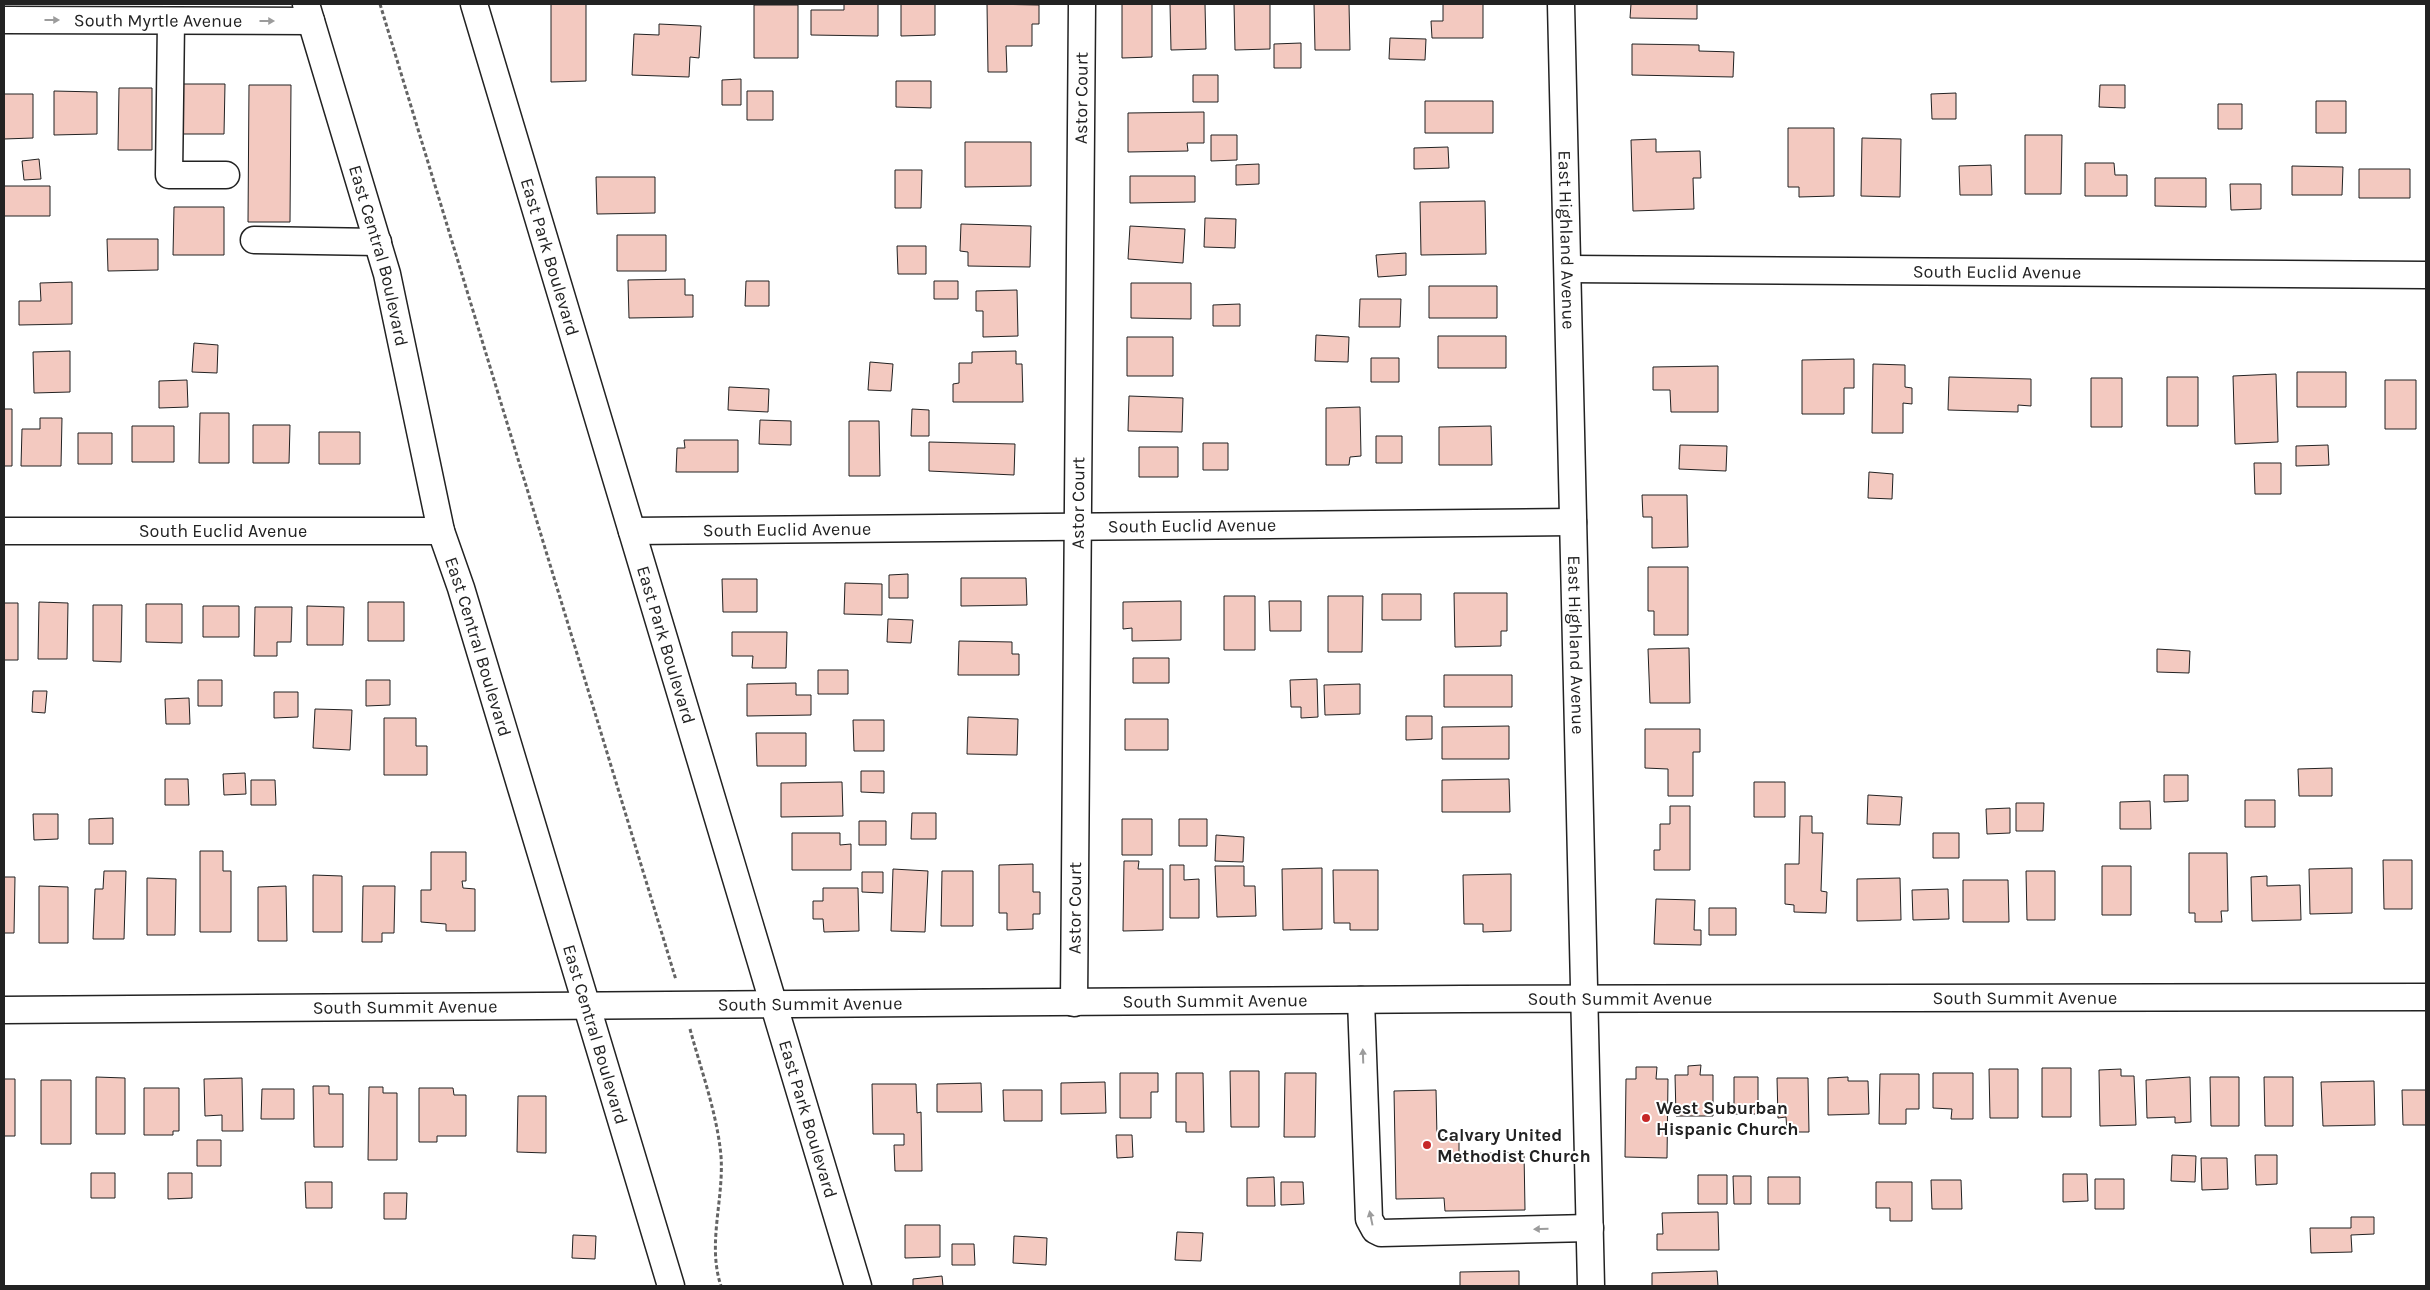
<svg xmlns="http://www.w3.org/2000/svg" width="2430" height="1290" viewBox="0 0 2430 1290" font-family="Karla,sans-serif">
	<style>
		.building { fill: #f3c9c0; stroke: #222 }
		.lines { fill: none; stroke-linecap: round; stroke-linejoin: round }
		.minor-casing { stroke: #222; stroke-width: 29 }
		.path { stroke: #646464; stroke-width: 3; stroke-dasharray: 4 2.5; stroke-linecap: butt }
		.minor { stroke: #fff; stroke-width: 26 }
		.oneway { fill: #9c9c9c }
		.poi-dot { fill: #c62828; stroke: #fff; stroke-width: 2 }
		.labels { text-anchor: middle; stroke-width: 4; stroke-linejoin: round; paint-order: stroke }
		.street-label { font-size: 18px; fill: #222; stroke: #fff }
		.poi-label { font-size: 18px; font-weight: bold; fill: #222; stroke: #fff; text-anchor: start }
	</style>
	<rect width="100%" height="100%" fill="#fff"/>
	<path class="building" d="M551,4H586V81L551,82Z
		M844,4H878V36L811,35V10H844Z
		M901,4H935V35L901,36Z
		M987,4L1039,5V24H1032V46H1006L1007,72H988Z
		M1122,4H1152V57L1122,58Z
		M1170,4H1205L1206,49L1171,50Z
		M1234,4H1270V49L1235,50Z
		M1314,4H1349L1350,50H1315Z
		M1443,4H1483V38H1432L1431,21H1443Z
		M1631,4H1697V19L1630,18Z
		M754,5H798V58H754Z
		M659,24L701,26L699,58L690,57L689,77L632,75L634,34L659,35Z
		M1390,38L1426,39L1425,60L1389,59Z
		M1301,43V68H1274V44Z
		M1632,44L1699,45V51L1734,52L1733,77L1632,75Z
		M1193,75H1218V102H1193Z
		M741,79V105H722V80Z
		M896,81H931V108L896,107Z
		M177,84H225L224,134H177Z
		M249,85H291L290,222H248Z
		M2100,85H2125V108L2099,107Z
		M119,88H152V150H118Z
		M54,91L97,92V134L54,135Z
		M747,91H773V120H747Z
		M1956,93V119H1932L1931,94Z
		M4,94H33V138L4,139Z
		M1425,101H1493V133H1425Z
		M2316,101H2346V133H2316Z
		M2218,104H2242V129H2218Z
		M1204,112V143H1187L1188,151L1128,152V113Z
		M1788,128H1834V196L1799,197V187H1788Z
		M1211,135H1237V160L1211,161Z
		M2025,135H2062L2061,194H2025Z
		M1862,138L1901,139L1900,197L1861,196Z
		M1656,139V152L1700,151L1701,178H1693L1694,209L1633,211L1631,140Z
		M965,142H1031V186L965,187Z
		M1448,147L1449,168L1414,169V148Z
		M39,159L41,179L24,180L22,161Z
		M2085,163H2114L2115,175H2127V196H2085Z
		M1259,164V184L1236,185V165Z
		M1991,165L1992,195H1960L1959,166Z
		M2292,166L2343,167L2342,195H2292Z
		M2359,169H2410V198H2359Z
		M895,170H922L921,208H895Z
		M1130,176H1195V202L1130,203Z
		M596,177H655V213L597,214Z
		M2155,178H2206V207L2155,206Z
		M2230,184H2261V209L2231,210Z
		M4,186H50V216H4Z
		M1485,201L1486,254L1421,255L1420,202Z
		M174,207H224V255H173Z
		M1205,218L1236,219L1235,248L1204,247Z
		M961,224L1031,226L1030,267L968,266V252L960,251Z
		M1130,226L1185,229L1183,263L1128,259Z
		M617,235H666V271H617Z
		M107,239H158V270L108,271Z
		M897,246H926V274H898Z
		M1406,253V275L1378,277L1376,255Z
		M685,279V295H693V317L629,318L628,280Z
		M746,281H769V306H745Z
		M934,281H958V299H934Z
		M72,282V324L19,325V301H41L40,283Z
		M1131,283H1191V319L1131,318Z
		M1429,286H1497V318H1429Z
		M1017,290L1018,336L983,337V311H976V291Z
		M1360,299H1401L1400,327H1359Z
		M1240,304V326H1213V305Z
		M1316,335L1349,337L1348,362L1315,361Z
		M1438,336H1506V368H1438Z
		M1127,337H1173V376H1127Z
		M194,343L218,345L217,373L192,372Z
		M70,351V392L34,393L33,352Z
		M1016,351V364H1022L1023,402H953V384L959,383V363H972V352Z
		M1371,358H1399V382H1371Z
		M1854,359V388H1844V414H1802V360Z
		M870,362L893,364L891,391L868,390Z
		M1873,364L1905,365V387L1912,388V404L1903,403V433H1872Z
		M1718,366V412H1671L1670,390H1653V367Z
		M2297,372H2346V407H2297Z
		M2276,374L2278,442L2235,444L2233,376Z
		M1949,377L2031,379V406L2018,405V412L1948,410Z
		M2167,377H2198V426H2167Z
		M2091,378H2122V427H2091Z
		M187,380L188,407L159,408V381Z
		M2385,380H2416V429H2385Z
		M729,387L769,389L768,412L728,410Z
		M1129,396L1183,398L1182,432L1128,431Z
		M1360,407L1361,456L1350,457L1349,465H1326V408Z
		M4,409H12V466H4Z
		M912,409L929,410V436H911Z
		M200,413H229V463H199Z
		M40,418H62L61,466H21L22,429H40Z
		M760,420L791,421V445L759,444Z
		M849,421H879L880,476H849Z
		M253,425H290L289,463H253Z
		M132,426H174V462H132Z
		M1491,426L1492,465H1439V427Z
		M319,432H360V464H319Z
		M78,433H112V464H78Z
		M1376,436H1402V463H1376Z
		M684,440H738V472H676L677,448H685Z
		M929,442L1015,444L1014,475L929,471Z
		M1203,443H1228V470H1203Z
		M1680,445L1727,446L1726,471L1679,469Z
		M2328,445L2329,465L2296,466V446Z
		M1139,447H1178V477H1139Z
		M2254,463H2281V494H2255Z
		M1869,472L1893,474L1892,499L1868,498Z
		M1642,495H1687L1688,547L1652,548V517H1643Z
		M1648,567H1688V635H1654V611H1648Z
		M908,574V598H889V575Z
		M961,578H1026L1027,605L961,606Z
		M722,579H757V612H723Z
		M845,583L882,584V615L844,614Z
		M1454,593H1507V631H1501V646L1455,647Z
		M1382,594H1421V620H1382Z
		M1224,596H1255V650H1224Z
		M1328,596H1363L1362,652H1328Z
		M1181,601V640L1132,641V628L1123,629V602Z
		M1269,601H1301V631H1270Z
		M39,602L68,603L67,659H38Z
		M368,602H404V641H368Z
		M4,603H18V660H4Z
		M146,604H182V643L146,642Z
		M93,605H122L121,662L93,661Z
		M203,606H239V637H203Z
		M307,606L344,607L343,645H307Z
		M255,607H292L291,642H277V656H254Z
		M888,619L913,620L911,643L887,642Z
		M732,632H787L786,668H752L753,656H732Z
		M959,641L1012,642V654H1019V675H958Z
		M1689,648L1690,703H1650L1648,649Z
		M2157,649L2190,651L2189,673L2157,672Z
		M1133,658H1169V683H1133Z
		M818,670H848V694H818Z
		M1444,675H1512V707H1444Z
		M1317,679L1318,717L1301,718V707H1291L1290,680Z
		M198,680H222V706H198Z
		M366,680H390V705L366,706Z
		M796,683V695H811V715L747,716V684Z
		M1360,684V714L1325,715L1324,685Z
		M33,691H47L45,713L32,712Z
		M274,692H298V717L274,718Z
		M189,698L190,724H166L165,699Z
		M315,709L352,710L350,750L313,748Z
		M1406,716H1432V739L1406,740Z
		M968,717L1018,719L1017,755L967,754Z
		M384,718H416V746H427V775H384Z
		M1125,719H1168V750H1125Z
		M853,720H884V751H854Z
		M1509,726V759H1442V727Z
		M1645,729H1700V752H1693V796H1668V769L1645,768Z
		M756,733H806V766H757Z
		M2332,768V796H2299L2298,769Z
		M861,771H884V793L861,792Z
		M245,773L246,794L224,795L223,774Z
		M2164,775H2188V801L2164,802Z
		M165,779H188L189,805H165Z
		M1509,779L1510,812H1442V780Z
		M251,780H275L276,805H251Z
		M842,782L843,816L781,817V783Z
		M1754,782H1785V817H1754Z
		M1868,795L1902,797L1900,825L1867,824Z
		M2245,800H2275V827H2245Z
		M2150,801L2151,829H2120V802Z
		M2016,803H2044L2043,831H2016Z
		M1670,806H1690V870H1654V850H1660V824H1670Z
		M2010,808V833L1987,834L1986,809Z
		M912,813H936V839H911Z
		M33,814H58V839L34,840Z
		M1800,816H1812V833H1823L1821,891L1827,892L1826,913L1794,912V905L1785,904V864H1799Z
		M113,818V844H89V819Z
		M1122,819H1152V855H1122Z
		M1179,819H1207V846H1179Z
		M859,821H886V845H859Z
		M792,833H840V845L851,844V870H792Z
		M1933,833H1959V858H1933Z
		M1216,835L1244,837L1243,862L1215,861Z
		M200,851H223V871H231V932H200Z
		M431,852H466V881H462L463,888L475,889V931H446V924L421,922V890H431Z
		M2189,853H2227L2228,911H2221L2222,922H2195V913H2189Z
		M2383,860H2412V909H2384Z
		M1124,861H1139L1138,869H1163V930L1123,931Z
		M1033,864V892H1040V914H1033V929L1007,930V913H999V865Z
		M1170,865H1184V880L1199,879V918H1170Z
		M1215,866H1244V886H1255L1256,916L1217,917Z
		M2102,866H2131V915H2102Z
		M1322,868V929L1283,930L1282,869Z
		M2352,868V913L2310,914L2309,869Z
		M893,869L928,871L925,932L891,931Z
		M1333,870H1378V930H1350V923H1334Z
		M104,871H126L124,939H93L95,889H103Z
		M942,871H973V926H941Z
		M2026,871H2055V920H2027Z
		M862,872H883V893L862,892Z
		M1511,874V931L1483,932V924H1464L1463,875Z
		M313,875L342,876V932H313Z
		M2267,876V886L2300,885L2301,920L2252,921L2251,877Z
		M4,877H15L14,933H4Z
		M147,878L176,879L175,935H147Z
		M1900,878L1901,920L1857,921V879Z
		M1963,880H2008L2009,922H1963Z
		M39,886L68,887V943H39Z
		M286,886L287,941H258V887Z
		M363,886H395L394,933H382V942H362Z
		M823,888H858L859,931L824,932L823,919H813V901H823Z
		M1948,889L1949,919L1913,920L1912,890Z
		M1656,899L1695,900L1694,930H1701V945L1654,944Z
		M1709,908H1736V935H1709Z
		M1701,1065L1700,1075H1713V1116H1676L1675,1075H1688V1066Z
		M1636,1067H1657L1656,1079H1668L1667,1158L1625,1157L1626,1079H1636Z
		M2042,1068H2071V1117H2042Z
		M1989,1069H2018V1118H1990Z
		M2121,1069V1076H2134L2136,1125L2100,1126L2099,1070Z
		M1230,1071H1259V1127H1231Z
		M1120,1073H1158V1092H1151V1118H1120Z
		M1176,1073H1203L1204,1132H1186V1122H1176Z
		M1285,1073H1316L1315,1137H1284Z
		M1933,1073H1973V1119H1951L1952,1109L1933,1108Z
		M1880,1074H1919V1109H1906V1124H1879Z
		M96,1077L125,1078V1134H96Z
		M1734,1077H1758V1114H1734Z
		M1848,1077V1081H1868L1869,1114L1828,1115V1078Z
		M2190,1077L2191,1122L2175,1123V1117L2147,1118L2146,1080Z
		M2210,1077H2239V1126H2211Z
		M2264,1077H2293V1126H2265Z
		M242,1078L243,1131H222V1115L205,1116L204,1079Z
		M1777,1078H1808L1809,1132H1787L1786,1117L1778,1118Z
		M4,1079H15V1136H4Z
		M41,1080H71V1144H41Z
		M2374,1081L2375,1125L2323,1126L2321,1082Z
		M1105,1082L1106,1113L1061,1114V1083Z
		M981,1083L982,1112H937V1084Z
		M872,1084H916L917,1113L921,1112L922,1171H895L894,1145H904V1134H873Z
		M313,1086H329V1094H343V1147H314Z
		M369,1087H383V1093H397V1160H368Z
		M144,1088H179V1131H173V1135H144Z
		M419,1088H453L454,1095H466V1136H437V1142H419Z
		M262,1089H294V1119H261Z
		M1003,1090H1042V1121H1004Z
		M1436,1090L1437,1137L1459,1136V1154L1524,1152L1525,1210L1445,1211L1444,1198L1396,1199L1394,1091Z
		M2402,1090H2426V1125H2403Z
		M518,1096H546V1153L517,1152Z
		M1116,1135H1132L1133,1157L1117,1158Z
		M197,1140H221V1166H197Z
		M2172,1155L2196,1156L2195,1182L2171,1181Z
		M2255,1155H2277V1184L2256,1185Z
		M2201,1158H2227L2228,1189L2202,1190Z
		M91,1173H115V1198H91Z
		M168,1173H192V1198L168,1199Z
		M2063,1174H2087L2088,1201L2063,1202Z
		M1698,1175H1727V1204H1698Z
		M1733,1176H1751V1204H1734Z
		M1274,1177L1275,1206H1247V1178Z
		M1768,1177H1800V1204H1768Z
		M2095,1179H2124V1209H2095Z
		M1931,1180H1961L1962,1209H1932Z
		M305,1182H332V1208H306Z
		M1281,1182H1303L1304,1204L1281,1205Z
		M1876,1182H1912V1221H1890V1208H1876Z
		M384,1193H407L406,1219H384Z
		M1718,1212L1719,1250H1657V1234H1663L1662,1213Z
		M2351,1217H2374V1234L2351,1235L2352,1252L2311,1253L2310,1228H2351Z
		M905,1225H940V1257L905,1258Z
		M1177,1232L1203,1233L1201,1261L1175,1260Z
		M573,1235L596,1236L595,1259L572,1258Z
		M1014,1236L1047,1238L1046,1265L1013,1263Z
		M952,1244H974L975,1265H952Z
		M1519,1271V1286H1460V1272Z
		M1717,1271L1718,1286H1652V1273Z
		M942,1276L943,1286H913V1279Z"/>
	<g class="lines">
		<g class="minor-casing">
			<g id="minor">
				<path id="s1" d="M306,4L387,274L441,531L461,588L671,1286"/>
				<path id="s2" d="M474,4L858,1286"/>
				<path id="s3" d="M1561,4L1591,1286"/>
				<path id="s4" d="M4,20L311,21"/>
				<path d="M171,21L169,175H226"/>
				<path d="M254,240L378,242"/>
				<path id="s5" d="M1568,269L2426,275"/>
				<path id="s6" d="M4,531H441"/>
				<path id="s7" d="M632,531L1573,522"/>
				<path d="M1361,1000L1369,1219L1375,1230L1381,1233L1590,1228"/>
				<path id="s8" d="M1074,1003L1082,4"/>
				<path id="s9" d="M4,1010L1462,999L2426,997"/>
			</g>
		</g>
		<path class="path" d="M380,4L676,980
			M690,1029C701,1070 717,1113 721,1156C724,1200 707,1244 721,1286"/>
		<use href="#minor" class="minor"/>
	</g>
	<defs><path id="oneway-solid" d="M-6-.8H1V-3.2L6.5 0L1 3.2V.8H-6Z" transform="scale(1.25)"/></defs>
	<g class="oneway">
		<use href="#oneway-solid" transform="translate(52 20)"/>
		<use href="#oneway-solid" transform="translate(267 21)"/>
		<use href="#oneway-solid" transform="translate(1363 1056) rotate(-92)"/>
		<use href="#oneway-solid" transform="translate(1371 1218) rotate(-102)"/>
		<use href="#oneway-solid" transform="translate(1541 1229) rotate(179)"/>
	</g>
	<g class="poi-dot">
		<circle cx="1646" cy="1118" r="5"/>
		<circle cx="1427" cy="1145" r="5"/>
	</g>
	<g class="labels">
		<g class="street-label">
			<text dy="6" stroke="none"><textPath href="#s4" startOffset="154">South Myrtle Avenue</textPath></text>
			<text dy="6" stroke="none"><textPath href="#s8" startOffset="905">Astor Court</textPath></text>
			<text dy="6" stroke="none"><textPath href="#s3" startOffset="236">East Highland Avenue</textPath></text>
			<text dy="6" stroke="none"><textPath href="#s1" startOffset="262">East Central Boulevard</textPath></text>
			<text dy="6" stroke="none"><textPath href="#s2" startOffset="264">East Park Boulevard</textPath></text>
			<text dy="6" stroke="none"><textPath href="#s5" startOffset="429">South Euclid Avenue</textPath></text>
			<text dy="6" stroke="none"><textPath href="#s8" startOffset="500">Astor Court</textPath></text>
			<text dy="6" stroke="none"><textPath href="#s7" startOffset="560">South Euclid Avenue</textPath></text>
			<text dy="6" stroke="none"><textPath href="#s7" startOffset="155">South Euclid Avenue</textPath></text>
			<text dy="6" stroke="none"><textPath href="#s6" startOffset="219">South Euclid Avenue</textPath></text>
			<text dy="6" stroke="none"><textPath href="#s2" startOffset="669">East Park Boulevard</textPath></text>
			<text dy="6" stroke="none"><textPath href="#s3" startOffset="641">East Highland Avenue</textPath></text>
			<text dy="6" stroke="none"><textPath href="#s1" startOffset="666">East Central Boulevard</textPath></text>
			<text dy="6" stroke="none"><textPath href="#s8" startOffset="95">Astor Court</textPath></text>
			<text dy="6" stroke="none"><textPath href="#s9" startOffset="2021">South Summit Avenue</textPath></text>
			<text dy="6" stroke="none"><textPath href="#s9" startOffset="1616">South Summit Avenue</textPath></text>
			<text dy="6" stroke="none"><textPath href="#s9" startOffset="1211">South Summit Avenue</textPath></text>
			<text dy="6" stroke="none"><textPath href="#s9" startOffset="806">South Summit Avenue</textPath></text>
			<text dy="6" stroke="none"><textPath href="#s9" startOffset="401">South Summit Avenue</textPath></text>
			<text dy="6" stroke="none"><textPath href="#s1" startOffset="1071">East Central Boulevard</textPath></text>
			<text dy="6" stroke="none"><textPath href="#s2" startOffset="1164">East Park Boulevard</textPath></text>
		</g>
		<g class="poi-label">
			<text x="1656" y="1114">West Suburban<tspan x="1656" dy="21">Hispanic Church</tspan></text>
			<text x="1437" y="1141">Calvary United<tspan x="1437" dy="21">Methodist Church</tspan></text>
		</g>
	</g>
	<rect width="2430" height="1290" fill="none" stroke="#222222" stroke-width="10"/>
</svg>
